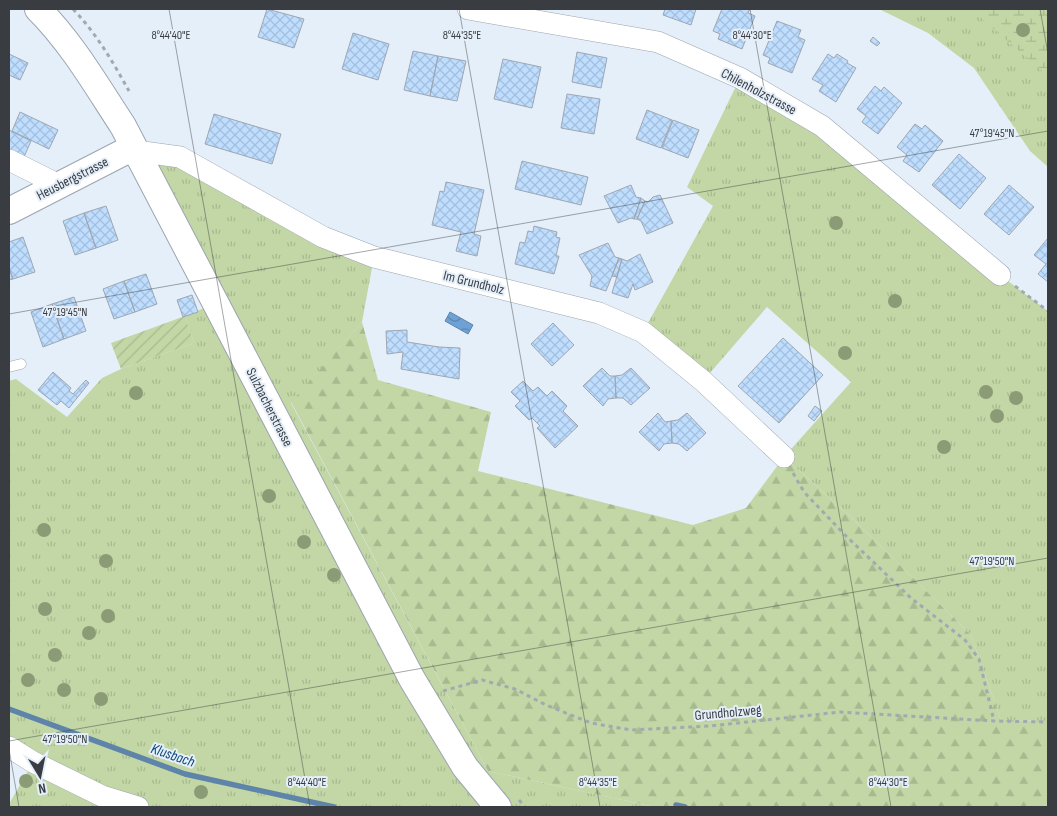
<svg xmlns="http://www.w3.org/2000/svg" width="1057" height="816" viewBox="0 0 1057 816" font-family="'Sofia Sans Condensed',sans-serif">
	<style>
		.grass { fill: url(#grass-tufts) }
		.forest { fill: url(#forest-firs) }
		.wetland { fill: url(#wetland-marsh) }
		.garden { fill: url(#garden-furrows) }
		.water { fill: url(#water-waves); stroke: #5e84a9 }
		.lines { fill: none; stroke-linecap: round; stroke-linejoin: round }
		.stream { stroke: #5e84a9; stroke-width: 5.5 }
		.building { fill: url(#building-cross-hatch); stroke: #9ea7b1 }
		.service-casing { stroke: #9ca5af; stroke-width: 11 }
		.minor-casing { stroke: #9ca5af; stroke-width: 22 }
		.tertiary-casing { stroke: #9ca5af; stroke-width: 28 }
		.path { stroke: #a1a9b1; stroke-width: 3; stroke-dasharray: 4 4; stroke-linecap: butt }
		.service { stroke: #fff; stroke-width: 10 }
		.minor { stroke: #fff; stroke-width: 21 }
		.tertiary { stroke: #fff; stroke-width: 26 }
		.tree { fill: #8a9b76 }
		.ticks { fill: none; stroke: #393d41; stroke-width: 1; stroke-opacity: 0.45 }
		.labels { text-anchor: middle; stroke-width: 4; stroke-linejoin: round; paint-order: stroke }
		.street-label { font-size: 14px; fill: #393d41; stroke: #e5effa }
		.water-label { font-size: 15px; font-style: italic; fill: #0d4778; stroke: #e5effa }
		.ticks-label { font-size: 12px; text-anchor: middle; fill: #393d41; stroke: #e5effa; stroke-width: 4; stroke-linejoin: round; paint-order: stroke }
	</style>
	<defs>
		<pattern id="grass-tufts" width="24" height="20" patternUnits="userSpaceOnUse" patternTransform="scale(1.25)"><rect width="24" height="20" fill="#c2d7a5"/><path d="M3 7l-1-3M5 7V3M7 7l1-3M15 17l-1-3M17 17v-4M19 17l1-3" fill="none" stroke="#a7b98f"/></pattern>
		<pattern id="forest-firs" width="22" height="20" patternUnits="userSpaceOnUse" patternTransform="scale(1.25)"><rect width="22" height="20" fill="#c2d7a5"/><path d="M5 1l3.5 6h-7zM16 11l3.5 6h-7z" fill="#a7b98f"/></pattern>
		<pattern id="wetland-marsh" width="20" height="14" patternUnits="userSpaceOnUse" patternTransform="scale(1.25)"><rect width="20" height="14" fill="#c2d7a5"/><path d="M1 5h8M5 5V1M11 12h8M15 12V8" fill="none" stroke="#a7b98f"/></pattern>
		<pattern id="garden-furrows" width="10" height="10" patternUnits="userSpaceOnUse" patternTransform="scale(1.25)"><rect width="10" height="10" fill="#c2d7a5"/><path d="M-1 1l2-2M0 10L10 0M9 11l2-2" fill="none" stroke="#a7b98f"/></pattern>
		<pattern id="water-waves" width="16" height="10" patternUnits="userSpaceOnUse" patternTransform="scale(1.25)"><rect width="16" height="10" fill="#6ea2d6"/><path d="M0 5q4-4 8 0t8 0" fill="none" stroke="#5b85af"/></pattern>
		<pattern id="building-cross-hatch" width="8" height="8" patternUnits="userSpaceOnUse" patternTransform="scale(1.25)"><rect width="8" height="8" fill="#beddff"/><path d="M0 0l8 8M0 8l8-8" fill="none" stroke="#a4bfdc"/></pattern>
	</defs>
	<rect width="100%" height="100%" fill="#e5effa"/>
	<path class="grass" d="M879,9H1048V167L1030,151L974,68L928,33Z
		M740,78L822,126L1000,275L1048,311V721L1001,720L971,635L851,517L784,457L851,382L767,307L703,381L643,332L713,206L687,187Z
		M136,151L153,152L374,257L362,322L291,403L488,771L655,807H9V804L33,762L9,747V381L16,379L67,417L102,378L121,369L194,343L185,316L216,303Z"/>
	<path class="forest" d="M362,322L378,380L491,412L478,471L693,525L746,508L784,457L851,517L971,635L1001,720L1048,721V807H655L488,771L291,402Z"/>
	<path class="wetland" d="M969,9H1048V76L972,10Z"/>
	<path class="garden" d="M185,316L194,343L121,369L111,343Z"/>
	<path class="water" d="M450,312L473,325L468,334L445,321Z"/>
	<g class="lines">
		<path class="stream" d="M9,709L185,774L334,807
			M676,805L685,807"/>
	</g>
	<path class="building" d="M267,9L304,19L294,48L258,37Z
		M665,9H696L691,25L663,15Z
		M722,9H750L748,13L755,16L742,49L718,39L720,34L713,31Z
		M777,21L801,30L798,37L805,40L792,73L768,63L770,58L763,55Z
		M353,33L389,44L378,80L342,69Z
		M873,37L880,43L877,46L870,41Z
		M413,51L438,56L430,96L404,90Z
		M577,52L607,58L601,88L572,82Z
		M9,54L28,63L20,80L9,75Z
		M828,54L834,58L837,54L848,61L847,63L856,68L836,102L819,91L823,85L812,79Z
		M438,56L466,61L457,101L430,96Z
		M503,59L541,67L532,108L494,99Z
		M875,86L881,91L884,87L902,103L878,134L862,122L866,116L857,109Z
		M567,94L600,99L594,134L561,128Z
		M647,110L672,120L661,148L636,139Z
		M20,112L58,130L49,149L12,131Z
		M214,114L281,134L272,164L205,144Z
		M673,120L699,130L688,158L662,148Z
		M915,124L922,129L925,125L943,141L919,172L903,161L907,155L897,147Z
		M9,130L31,141L23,159L9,153Z
		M959,154L986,178L960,209L932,185Z
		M522,161L588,177L581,205L515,189Z
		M446,182L484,190L474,234L481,236L477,256L456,251L461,232L432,225L440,191L444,192Z
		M631,185L636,197L641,198L634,219L631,218L618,223L604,196Z
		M1009,185L1034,207L1009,235L984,214Z
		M660,195L673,223L647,234L641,221L637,219L645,201L648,202L653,197Z
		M641,198L645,201L637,219H634Z
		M106,206L118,240L96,248L84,213Z
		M84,213L96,248L75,255L63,221Z
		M534,226L557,232L556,237L560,238L556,256H559L554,274L515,264L520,242L525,243L528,231L533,232Z
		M23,237L35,272L13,279L9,268V242Z
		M1048,238V282L1038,274L1046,264L1034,255Z
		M608,243L615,257L619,258L606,291L590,286L592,276L579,255Z
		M640,254L653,282L635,290L633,284L628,298L612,293L622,259L627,261Z
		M619,258L622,259L617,277L612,276Z
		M9,268L13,279L9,280Z
		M146,274L157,304L135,312L124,281Z
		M124,281L135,312L114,319L103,289Z
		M192,295L198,312L183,317L177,300Z
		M74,297L86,331L64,339L52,304Z
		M52,304L64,339L43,347L31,312Z
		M553,323L574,345L552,366L531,344Z
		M407,330V342L439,347L460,348L459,379L401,369L403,352L387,354L386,331Z
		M783,338L823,375L779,423L738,386Z
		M602,368L610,376H615L616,398L608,399L603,406L583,386Z
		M631,368L650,388L631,405L623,398H616L615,376L622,375Z
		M53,372L71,388L69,391L73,394L86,380L89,383L69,408L61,401L57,405L38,390Z
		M523,381L533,391L538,387L547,396L552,391L567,406L563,411L578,426L555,448L537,428L540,426L532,418L529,420L515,406L520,401L511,392Z
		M815,406L822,411L814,421L808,416Z
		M658,413L665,422L671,421L672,443L664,444L659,451L639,432Z
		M687,413L706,433L687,451L679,444L672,443L671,421L678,420Z"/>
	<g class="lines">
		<g class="service-casing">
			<path id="service" d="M9,367L21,364"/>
		</g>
		<g class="minor-casing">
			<path id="minor" d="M468,9L658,42L740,78L822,126L1000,275
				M136,151L180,157L323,237L374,257L599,313L643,332L703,381L784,457
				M9,160L59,185
				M9,747L33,762L102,796L138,807"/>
		</g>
		<g class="tertiary-casing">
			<path id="tertiary" d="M38,9C72,43 96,85 123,126L412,679L465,767L498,807
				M9,211L124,152L136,151"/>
		</g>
		<path class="path" d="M73,9C96,33 113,62 129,91
			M1015,286L1048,311
			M793,473L804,492L845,535L911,598L965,640L979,659L994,721
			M443,691L482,680L515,689L546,705L591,723L631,730L710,726L840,712L994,721L1048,722
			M519,800L525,807"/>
		<use href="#service" class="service"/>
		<use href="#minor" class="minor"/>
		<use href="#tertiary" class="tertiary"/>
	</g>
	<g class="tree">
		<circle cx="1023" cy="30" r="7"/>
		<circle cx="836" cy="223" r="7"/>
		<circle cx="895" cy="301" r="7"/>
		<circle cx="845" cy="353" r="7"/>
		<circle cx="986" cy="392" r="7"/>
		<circle cx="136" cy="393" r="7"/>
		<circle cx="1016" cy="398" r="7"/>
		<circle cx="997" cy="416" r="7"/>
		<circle cx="944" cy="447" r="7"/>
		<circle cx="269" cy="496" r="7"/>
		<circle cx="44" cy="530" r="7"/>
		<circle cx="304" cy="542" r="7"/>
		<circle cx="106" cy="561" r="7"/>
		<circle cx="334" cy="575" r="7"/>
		<circle cx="45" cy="609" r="7"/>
		<circle cx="108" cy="616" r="7"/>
		<circle cx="89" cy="633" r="7"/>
		<circle cx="55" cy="655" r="7"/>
		<circle cx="28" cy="680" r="7"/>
		<circle cx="64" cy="690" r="7"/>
		<circle cx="101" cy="699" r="7"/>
		<circle cx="26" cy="781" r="7"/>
		<circle cx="201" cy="792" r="7"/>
	</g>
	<path class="ticks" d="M169,9L310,807M459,9L600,807M750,9L891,807M1040,9L1048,54M9,314L1048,131M9,741L1048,558M9,749L19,807"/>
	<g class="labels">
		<g class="street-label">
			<text transform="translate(759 91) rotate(28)" y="5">Chilenholzstrasse</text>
			<text transform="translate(72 178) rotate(-27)" y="5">Heusbergstrasse</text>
			<text transform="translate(474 282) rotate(14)" y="5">Im Grundholz</text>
			<text transform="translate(270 407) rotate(63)" y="5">Sulzbacherstrasse</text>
			<text transform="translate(728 712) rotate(-5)" y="5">Grundholzweg</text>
		</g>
		<g class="water-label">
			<text transform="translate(173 755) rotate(19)" y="5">Klusbach</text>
		</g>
	</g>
	<g class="ticks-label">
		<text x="171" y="39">8°44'40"E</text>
		<text x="462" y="39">8°44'35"E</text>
		<text x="752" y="39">8°44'30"E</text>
		<text x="992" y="137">47°19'45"N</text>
		<text x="65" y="316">47°19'45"N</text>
		<text x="992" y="565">47°19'50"N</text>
		<text x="65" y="743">47°19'50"N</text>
		<text x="307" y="786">8°44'40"E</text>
		<text x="598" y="786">8°44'35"E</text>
		<text x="888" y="786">8°44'30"E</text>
	</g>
	<rect width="1057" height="816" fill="none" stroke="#393d41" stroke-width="20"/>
	<g transform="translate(40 776) rotate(170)" stroke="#e5effa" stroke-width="4" paint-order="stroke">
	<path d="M0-4L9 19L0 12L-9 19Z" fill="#393d41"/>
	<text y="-8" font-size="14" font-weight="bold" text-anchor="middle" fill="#393d41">N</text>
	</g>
</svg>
